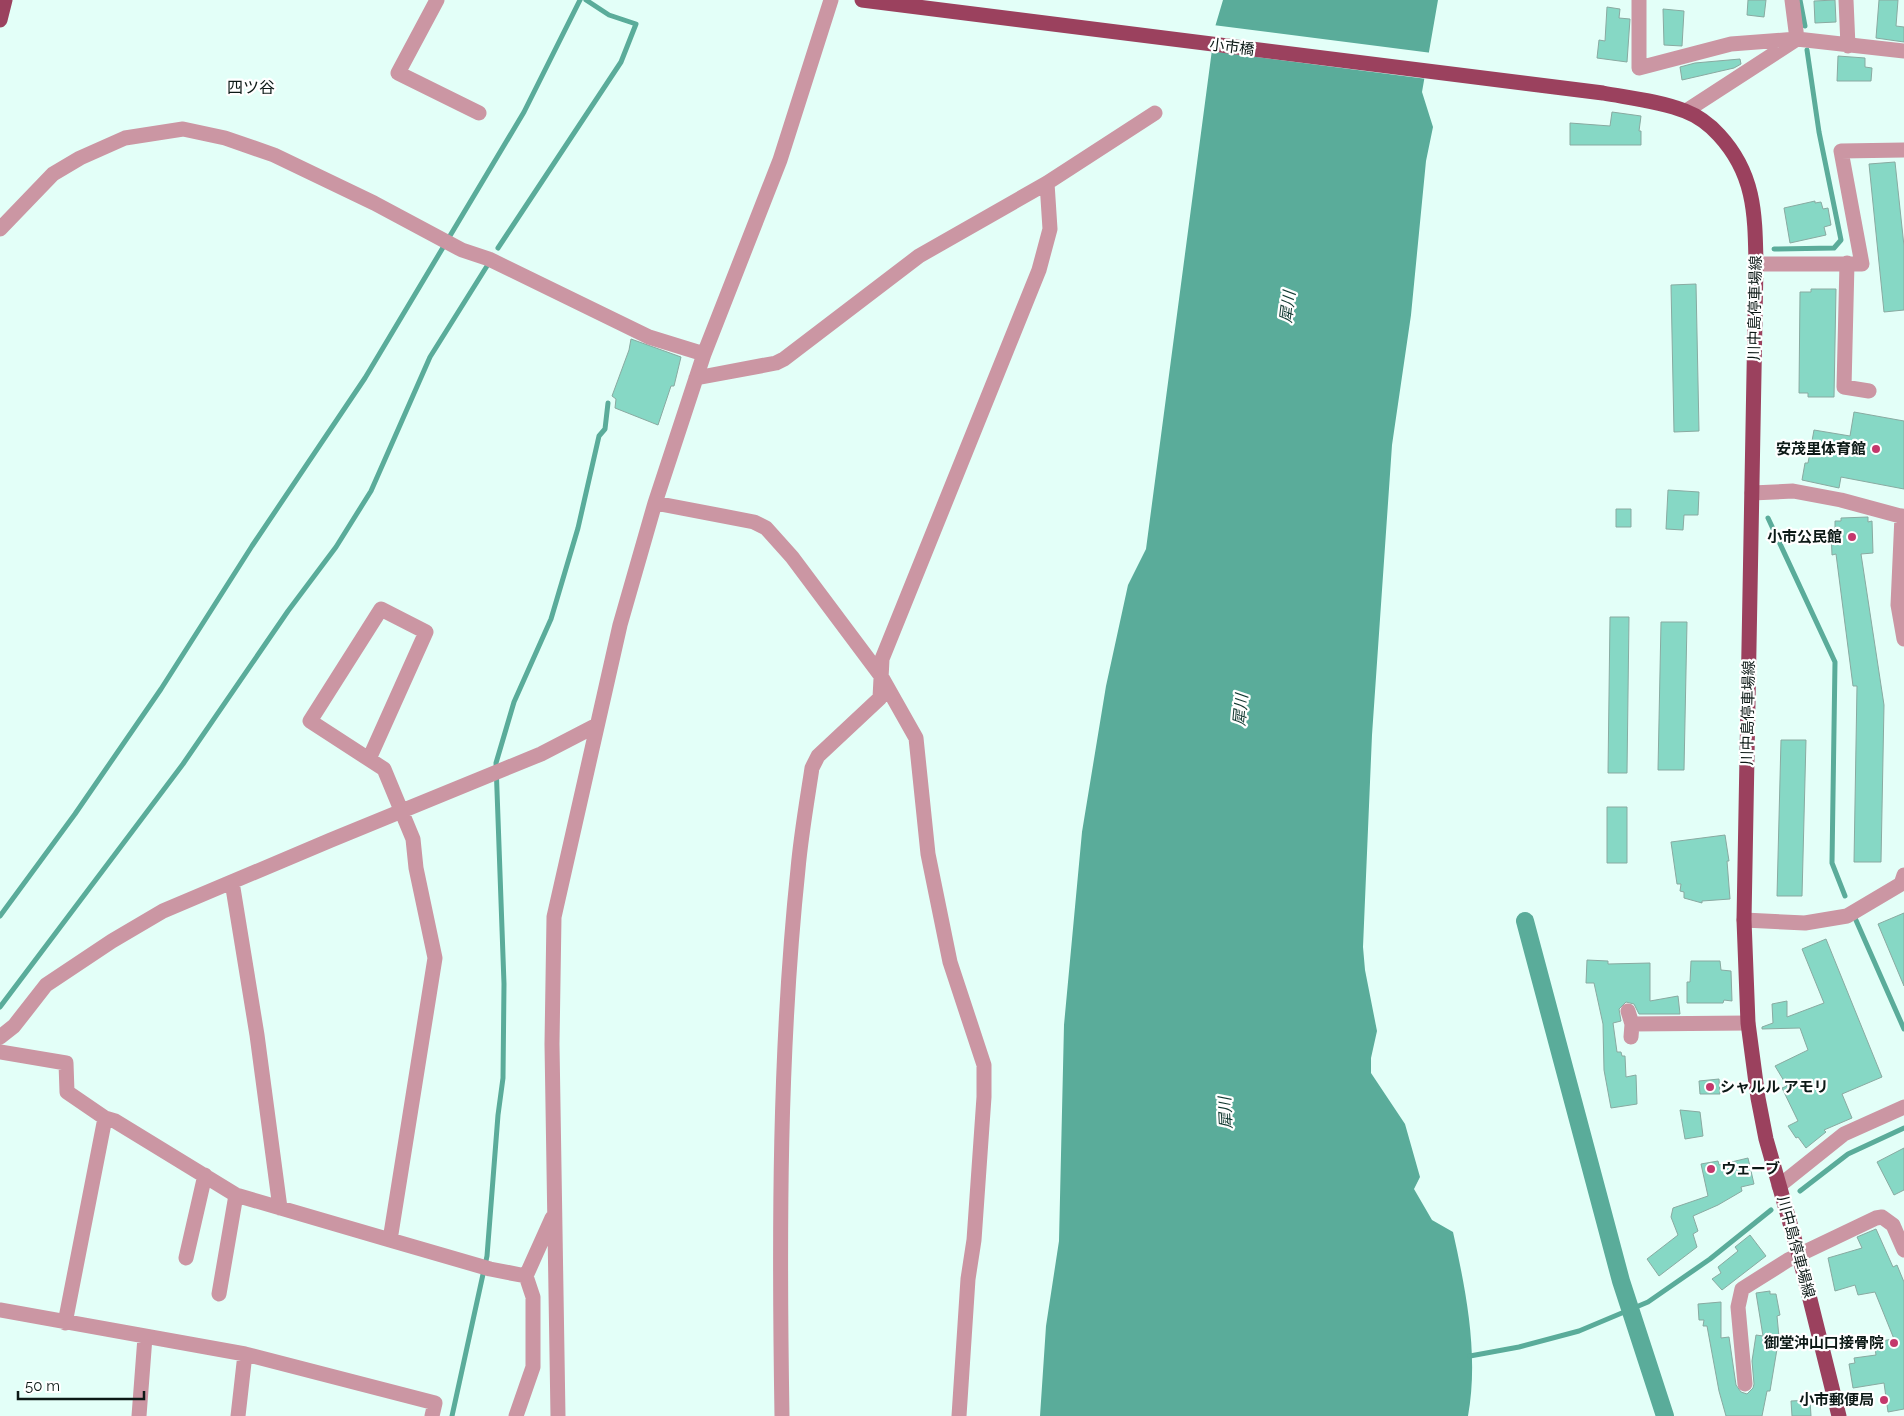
<svg xmlns="http://www.w3.org/2000/svg" width="1904" height="1416" viewBox="0 0 1904 1416" font-family="Raleway,'Noto Sans JP',sans-serif">
	<style>
		.water { fill: #5aac9a }
		.pier { fill: #e3fff8 }
		.lines { fill: none; stroke-linecap: round; stroke-linejoin: round }
		.stream { stroke: #5aac9a; stroke-width: 5 }
		.canal { stroke: #5aac9a; stroke-width: 18 }
		.building { fill: #86d8c5; stroke: #89aaa1 }
		.minor { stroke: #cb96a3; stroke-width: 15 }
		.major { stroke: #9b415e; stroke-width: 15 }
		.poi-dot { fill: #c4386c; stroke: #fff; stroke-width: 2 }
		.labels { text-anchor: middle; stroke-width: 4.5; stroke-linejoin: round; paint-order: stroke }
		.street-label { font-size: 15px; fill: #0c1916; stroke: #fff }
		.poi-label { font-size: 15px; font-weight: bold; fill: #0c1916; stroke: #fff; text-anchor: end }
		.neighbourhood-label { font-size: 16px; fill: #0c1916; stroke: #fff }
		.water-label { font-size: 16px; font-style: italic; fill: #113830; stroke: #fff }
	</style>
	<rect width="100%" height="100%" fill="#e3fff8"/>
	<path class="water" d="M1223,0H1438L1422,92L1433,127L1426,161L1411,315L1392,445L1372,735L1363,947L1365,970L1377,1031L1371,1058V1073L1405,1124L1420,1177L1414,1189L1432,1220L1453,1232C1466,1291 1479,1355 1468,1416H1040L1046,1326L1059,1241L1064,1025L1082,832L1106,686L1128,585L1146,549L1215,27Z"/>
	<path class="pier" d="M1213,25L1432,53V56L1427,79L1210,51Z"/>
	<g class="lines">
		<path class="stream" d="M1800,0L1805,26
			M498,248L621,62L636,24L609,15L586,0
			M1774,249L1834,248L1841,240L1819,132L1807,50
			M1768,518L1835,662L1832,863L1845,896
			M0,916L75,814L161,689L252,546L365,378L524,112L580,0
			M1855,918L1904,1029
			M0,1007L183,764L288,611L336,547L371,491L430,357L487,266
			M1800,1191L1848,1154L1904,1128
			M1470,1356L1519,1347L1579,1331L1648,1302L1710,1259L1771,1210
			M452,1416L487,1256L498,1115L503,1078L504,984L496,763L514,702L551,619L578,528L599,436L605,429L608,403"/>
		<path class="canal" d="M1525,921L1621,1281L1665,1416"/>
	</g>
	<path class="building" d="M1748,0H1766L1764,17L1747,15Z
		M1835,0L1836,22L1815,23L1814,1Z
		M1879,0H1898L1896,26L1904,27V42L1876,38Z
		M1607,7L1620,9L1619,18L1630,19L1627,62L1597,58L1599,40L1605,41Z
		M1663,9L1684,11L1682,46L1664,45Z
		M1838,56L1865,58V67L1872,68L1871,81H1837Z
		M1740,59L1741,64L1734,68L1682,80L1680,67L1695,63Z
		M1612,112L1641,116L1639,131H1641V145H1570V123L1610,126Z
		M1895,162L1904,246V310L1884,312L1869,164Z
		M1815,201V203L1821,202L1823,209L1828,208L1831,225L1824,227L1826,235L1790,243L1784,208Z
		M1696,284L1699,431L1674,432L1671,285Z
		M1811,289H1836L1834,397H1808V393H1799L1800,292H1811Z
		M631,339L681,357L674,386H671L658,425L615,408L616,399L612,396L629,350Z
		M1854,412L1904,421V489L1841,477L1839,488L1802,480L1805,463H1808L1814,430L1850,436Z
		M1668,490L1699,492L1698,515H1684L1683,530L1666,529Z
		M1616,509H1631V527H1616Z
		M1868,517V522L1872,521L1873,553L1861,554L1884,705L1881,862H1854L1857,686H1853L1836,554L1832,555L1831,532H1835V521H1841V518Z
		M1610,617H1629L1627,773H1608Z
		M1661,622H1687L1684,770H1658Z
		M1781,740H1806L1802,896H1777Z
		M1607,807H1627V863H1607Z
		M1725,835L1729,861H1727L1730,899L1702,901V903L1684,898V892L1680,891L1681,884H1677L1671,842Z
		M1904,913V986L1878,924Z
		M1826,939L1882,1077L1842,1094L1852,1118L1824,1130L1826,1132L1806,1148L1798,1137L1796,1138L1788,1126L1798,1121L1782,1088L1787,1086L1775,1066L1808,1050L1800,1028L1762,1029V1027L1773,1023L1772,1004L1787,1001V1017L1824,1003L1802,949Z
		M1587,960L1608,961V964L1650,963V1001L1678,996L1680,1014H1639L1634,1004L1626,1002L1619,1009L1621,1021L1613,1023L1617,1052H1621L1622,1056H1625L1626,1077L1636,1075L1637,1104L1611,1108L1604,1070L1603,1024L1594,983H1586Z
		M1691,961H1720L1721,970L1731,971L1732,1001L1724,1000L1723,1003H1687V982H1690Z
		M1719,1079L1720,1094H1700L1699,1081Z
		M1680,1110L1700,1112L1703,1136L1685,1139Z
		M1904,1148V1190L1894,1195L1877,1162Z
		M1748,1158L1754,1184L1741,1187L1742,1191L1718,1205L1693,1216L1698,1231L1693,1234L1697,1247L1659,1276L1647,1259L1678,1235L1671,1217L1673,1208L1708,1196L1701,1164L1718,1161L1719,1165Z
		M1876,1229L1893,1267L1897,1265L1904,1282V1409L1888,1412L1884,1383L1853,1388L1849,1364L1855,1363L1854,1358L1876,1355L1874,1342L1894,1339L1875,1292L1858,1295L1855,1285L1835,1291L1828,1258L1862,1248L1857,1237Z
		M1750,1235L1766,1256L1722,1290L1712,1279L1721,1273L1718,1267L1738,1251L1735,1247Z
		M1770,1291V1294H1776L1780,1315L1777,1316L1779,1337L1770,1391H1767L1762,1416H1726L1719,1391L1707,1326H1703L1704,1320H1699L1698,1304L1721,1302V1338L1729,1337L1736,1385L1741,1392L1747,1394L1753,1388L1754,1384L1752,1361L1756,1335L1763,1336L1756,1293Z
		M1810,1400L1811,1416H1792L1791,1401Z"/>
	<g class="lines">
		<path class="minor" d="M437,0L398,73L479,113
			M1639,0V68L1731,44L1797,39L1792,0
			M1846,0L1848,46
			M1686,111L1797,39L1904,51
			M0,229L53,174L80,158L125,138L183,129L225,138L274,155L374,203L462,250L489,259L649,337L704,354
			M1847,263L1844,387L1869,391
			M1756,264H1862L1841,151L1904,150
			M696,378L776,363L784,359L919,256L1047,183L1155,113
			M1752,493L1793,491L1841,500L1904,517
			M655,503L754,522L766,528L792,557L881,676L916,738L928,854L950,962L984,1065V1097L974,1240L968,1279L959,1416
			M1902,516L1898,605L1904,639
			M369,759L426,632L381,609L310,721L384,769L413,839L416,868L435,958L390,1240L490,1269L526,1276L533,1297V1367L516,1416
			M232,882L257,1035L280,1208
			M1744,920L1805,923L1847,916L1901,884L1904,875
			M1628,1011L1632,1024L1631,1037
			M1632,1024L1748,1023
			M0,1037L14,1026L46,985L112,941L163,911L331,840L541,754L597,725
			M0,1052L66,1063L67,1092L105,1118
			M1779,1186L1844,1134L1904,1107
			M186,1258L205,1175
			M526,1276L552,1218
			M219,1294L236,1195
			M0,1310L245,1354L435,1403L432,1416
			M65,1323L105,1118L115,1121L236,1195L390,1240
			M1745,1384L1738,1307L1742,1289L1788,1260L1876,1218L1882,1217L1893,1225L1904,1250
			M139,1416L145,1337
			M238,1416L245,1354
			M558,1416L552,1044L554,917L620,625L655,503L704,354L780,160L831,0
			M782,1416C779,1234 779,1050 798,869C801,835 807,801 812,768L818,756L880,698L882,659L1039,270L1050,229L1047,183"/>
		<path class="major" d="M862,0L1603,93C1630,98 1659,101 1685,111C1698,116 1710,125 1719,135C1755,174 1755,214 1756,264L1744,920L1748,1023L1758,1098L1766,1139L1799,1255L1839,1416
			M0,20L5,0"/>
	</g>
	<g class="poi-dot">
		<circle cx="1876" cy="449" r="5"/>
		<circle cx="1852" cy="537" r="5"/>
		<circle cx="1710" cy="1087" r="5"/>
		<circle cx="1711" cy="1169" r="5"/>
		<circle cx="1894" cy="1343" r="5"/>
		<circle cx="1884" cy="1400" r="5"/>
	</g>
	<g class="labels">
		<g class="street-label">
			<text transform="translate(1232 47) rotate(7)" y="5">小市橋</text>
			<text transform="translate(1755 308) rotate(-89)" y="5">川中島停車場線</text>
			<text transform="translate(1748 713) rotate(-89)" y="5">川中島停車場線</text>
			<text transform="translate(1796 1247) rotate(75)" y="5">川中島停車場線</text>
		</g>
		<g class="poi-label">
			<text x="1866" y="454">安茂里体育館</text>
			<text x="1842" y="542">小市公民館</text>
			<text x="1720" y="1092" text-anchor="start">シャルル アモリ</text>
			<text x="1721" y="1174" text-anchor="start">ウェーブ</text>
			<text x="1884" y="1348">御堂沖山口接骨院</text>
			<text x="1874" y="1405">小市郵便局</text>
		</g>
		<g class="neighbourhood-label">
			<text x="251" y="93">四ツ谷</text>
		</g>
		<g class="water-label">
			<text transform="translate(1287 307) rotate(-83)" y="6">犀川</text>
			<text transform="translate(1240 710) rotate(-85)" y="6">犀川</text>
			<text transform="translate(1225 1113) rotate(-93)" y="6">犀川</text>
		</g>
	</g>
	<path d="M18 1391v8h126v-8" fill="none" stroke="#0c1916" stroke-width="2.5"/>
	<text x="25" y="1391" font-size="15" fill="#0c1916" stroke="#ffffff" stroke-width="4" paint-order="stroke">50 m</text>
</svg>
